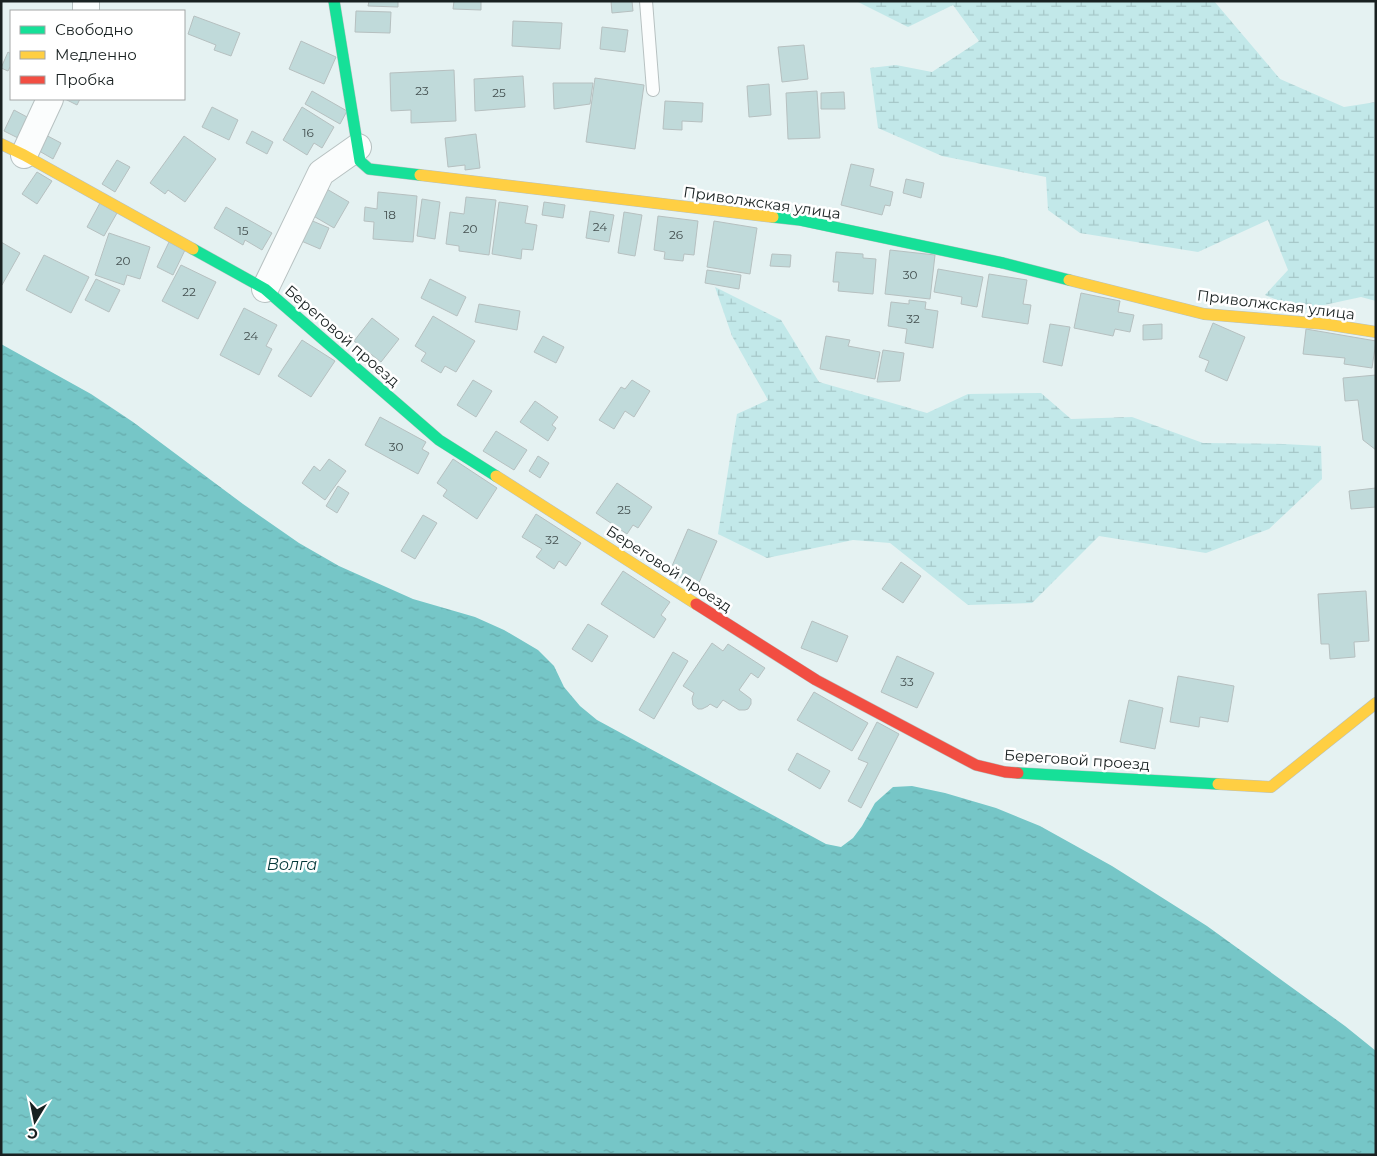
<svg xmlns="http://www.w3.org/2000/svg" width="1377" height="1156" viewBox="0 0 1377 1156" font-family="Montserrat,sans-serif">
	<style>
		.wetland { fill: url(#wetland-marsh) }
		.water { fill: url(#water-ripples) }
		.building { fill: #c0dada; stroke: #b6c0c0 }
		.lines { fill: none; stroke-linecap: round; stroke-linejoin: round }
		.lane-casing { stroke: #b7c1c1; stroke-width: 14 }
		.street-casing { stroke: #b7c1c1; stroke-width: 28 }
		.fast-casing { stroke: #b7c1c1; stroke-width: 12 }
		.slow-casing { stroke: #b7c1c1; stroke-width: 12 }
		.jam-casing { stroke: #b7c1c1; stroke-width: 12 }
		.lane { stroke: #fbfdfd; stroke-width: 12 }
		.street { stroke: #fbfdfd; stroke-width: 26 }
		.fast { stroke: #16e098; stroke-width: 11 }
		.slow { stroke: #ffcf43; stroke-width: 11 }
		.jam { stroke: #f24e42; stroke-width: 11 }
		.labels { text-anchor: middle; stroke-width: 5; stroke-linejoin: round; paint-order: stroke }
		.number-label { font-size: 12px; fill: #434f4f }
		.street-label { font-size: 15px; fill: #192121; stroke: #fff }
		.water-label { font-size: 16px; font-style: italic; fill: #04393a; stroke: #fff }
	</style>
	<defs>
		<pattern id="wetland-marsh" width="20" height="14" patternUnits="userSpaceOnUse" patternTransform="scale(1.25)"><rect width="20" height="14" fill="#c2e8e9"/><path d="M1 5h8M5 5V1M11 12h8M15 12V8" fill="none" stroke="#a6c7c8"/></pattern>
		<pattern id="water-ripples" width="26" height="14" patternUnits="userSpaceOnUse" patternTransform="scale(1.25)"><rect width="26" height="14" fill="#76c6c7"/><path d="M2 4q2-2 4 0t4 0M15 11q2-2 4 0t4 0" fill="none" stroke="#66aaab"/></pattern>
	</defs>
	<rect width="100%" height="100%" fill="#e5f2f2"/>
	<path class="wetland" d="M856,1H1214L1280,79L1344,107L1376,102V301L1361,297L1301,310L1265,295L1288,270L1268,220L1198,252L1080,233L1048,210L1046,177L942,156L878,128L870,68L896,65L932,72L979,41L953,5L908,27Z
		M715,287L781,320L819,382L927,413L968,394L1041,393L1071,419L1132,417L1203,443L1284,444L1321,446L1322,479L1269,529L1206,553L1099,536L1032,603L968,605L890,543L853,540L767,558L718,534L737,414L768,400L732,336Z"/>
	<path class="water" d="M1,344L91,394L133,422L243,504L299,543L339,566L413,599L475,617L504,630L538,650L554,666L564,687L580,706L597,720L826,844L841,847L853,838L862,826L875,803L893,787L912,786L945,793L996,808L1040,826L1112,866L1207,926L1345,1026L1376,1051V1155H1Z"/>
	<path class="building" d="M369,1H398V7L368,6Z
		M454,1H481V10L453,9Z
		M611,1H632L633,11L612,13Z
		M356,11L391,12L390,33L355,32Z
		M194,16L240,33L231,56L214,50L216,45L188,34Z
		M513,21L562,23L560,49L512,46Z
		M602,27L628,30L625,52L600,49Z
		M301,41L336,57L324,84L289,69Z
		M804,45L808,79L782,82L778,47Z
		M8,52L11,54V67H10L8,71L1,68Z
		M454,70L456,121L411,123V110L391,111L390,73Z
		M523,76L525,107L475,111L474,79Z
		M595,78L644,85L635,149L586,142Z
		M553,83H593L590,104L554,109Z
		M769,84L771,115L749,117L747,86Z
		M312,91L347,111L340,124L305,104Z
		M817,91L820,138L788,139L786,93Z
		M844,92L845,109H821V93Z
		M65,99H80L77,105Z
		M665,101L703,103L702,122L682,121V130L663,129Z
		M212,107L238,120L229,140L202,127Z
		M302,107L334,127L322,148L314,143L307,155L283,140Z
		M14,110L27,117L18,138L4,131Z
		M252,131L273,142L267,154L246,143Z
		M42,133L61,143L53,159L34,148Z
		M476,134L480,168L465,170V165L448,167L445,138Z
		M184,136L216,159L185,202L168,190L165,194L150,183Z
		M117,160L130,167L115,192L102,184Z
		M851,164L874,169L870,186L893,192L890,206L885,205L882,215L841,205Z
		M37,172L52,181L37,204L22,194Z
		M906,179L924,183L921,198L903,193Z
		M325,188L349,202L334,228L310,214Z
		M378,192L417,196L413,242L373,239L374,222L364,221L365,207L377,209Z
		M466,197L496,200L489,255L459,251V246L446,244L450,212L464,214Z
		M422,199L440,202L435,239L417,236Z
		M499,202L528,206L525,223L537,225L533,250L522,249L521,259L492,254Z
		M544,202L565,205L563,218L542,215Z
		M100,203L117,213L104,236L87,227Z
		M226,207L272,233L262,250L245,240L243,245L214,228Z
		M590,211L614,215L609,242L586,238Z
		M624,212L642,215L635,256L618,253Z
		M658,216L698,221L694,255L684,254L683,261L664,259L665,252L654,250Z
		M308,219L329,228L320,249L299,240Z
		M714,221L757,228L750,274L707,267Z
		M109,233L150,247L140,279L127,275L124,285L95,275Z
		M1,242L20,253L2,285H1Z
		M169,242L185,250L173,275L157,267Z
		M890,250L935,255L930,299L885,294Z
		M836,252L863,254V258L876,259L873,294L838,291L839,282H833Z
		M772,254L791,255L790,267L770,266Z
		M44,255L89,277L71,313L26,290Z
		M181,265L216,282L198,319L162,301Z
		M938,269L983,277L977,307L961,304L962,297L934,292Z
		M707,270L741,275L739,289L705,283Z
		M989,274L1027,280L1023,304L1031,305L1028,324L982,317Z
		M96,279L120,290L109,312L85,300Z
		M430,279L466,297L457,316L421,298Z
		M1081,293L1120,301L1118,312L1134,315L1130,332L1115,329L1113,336L1074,328Z
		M909,300L926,302L925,309L938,311L933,348L905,343L907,329L888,326L891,302L909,304Z
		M479,304L520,311L517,330L475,322Z
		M244,308L277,325L266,346L272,349L259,375L220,355Z
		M433,316L475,341L456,372L445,366L441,373L421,361L426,353L415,346Z
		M372,318L399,339L381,362L354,341Z
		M1213,323L1245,337L1227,381L1205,371L1209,361L1199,357Z
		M1050,324L1070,327L1062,366L1043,362Z
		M1162,324V339L1143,340V325Z
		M1306,329L1376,341L1372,368L1344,364L1345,358L1303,354Z
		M543,336L564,347L556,363L534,352Z
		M826,336L850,340L848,346L880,352L875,379L820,369Z
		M302,340L335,361L311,397L278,376Z
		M883,350L904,353L900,381L877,382Z
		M1376,375V450L1363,440L1358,400L1345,401L1343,378Z
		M473,380L492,391L476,417L457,405Z
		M632,380L650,391L634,417L625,411L614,429L599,420L621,387L625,389Z
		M535,401L558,417L552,425L556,428L548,441L520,422Z
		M380,417L426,442L422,449L429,453L418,474L365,445Z
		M496,431L527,450L514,470L483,451Z
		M538,456L549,463L540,478L529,471Z
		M329,459L346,471L325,500L302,483L314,466L320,471Z
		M453,459L497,488L477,519L443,496L447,490L437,483Z
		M617,483L652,507L638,528L633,525L627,534L596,513Z
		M338,486L349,493L337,513L326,506Z
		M1376,488V507L1351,509L1349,491Z
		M536,514L581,543L566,566L559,561L554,569L536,557L542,549L522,537Z
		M423,515L437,523L415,559L401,551Z
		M688,529L717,541L698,585L669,573Z
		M901,562L921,576L903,603L882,589Z
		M623,571L670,602L661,615L666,619L654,638L601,604Z
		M1366,591L1369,641L1354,642L1355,657L1330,659L1329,644H1321L1318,594Z
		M812,621L848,636L837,662L801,648Z
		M588,624L608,636L592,662L572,649Z
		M712,643L723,651L728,644L765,668L758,678L751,673L739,690L751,699V704L748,709L745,710H739L723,700L717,708L710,704L708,706L702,709H698L693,705L692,698L694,693L683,686Z
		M673,652L688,661L654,719L639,710Z
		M897,656L934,673L917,708L881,692Z
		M1178,676L1234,686L1228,722L1200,717L1199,727L1170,722Z
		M814,692L868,723L852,751L797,720Z
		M1129,700L1163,708L1155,749L1120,742Z
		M877,722L899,734L861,808L848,801L868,763L858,759Z
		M797,753L830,771L820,789L788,770Z"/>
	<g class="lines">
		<g class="lane-casing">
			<path id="lane" d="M646,1L653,90"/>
		</g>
		<g class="street-casing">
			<path id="street" d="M86,1V11
				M24,155L50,99
				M265,289L321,173L358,147"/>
		</g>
		<g class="fast-casing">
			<path id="fast" d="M334,1L360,161L369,169L420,175
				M773,217L800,220L1003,263L1069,280
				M193,249L265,289L439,440L496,476
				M1018,773L1218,784"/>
		</g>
		<g class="slow-casing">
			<path id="slow" d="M1,144L24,155L193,249
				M420,175L773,217
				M1069,280L1204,314L1325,324L1376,332
				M496,476L696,604
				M1218,784L1271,787L1376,703"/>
		</g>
		<g class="jam-casing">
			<path id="jam" d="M696,604L816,680L976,765L1005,772L1018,773"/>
		</g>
		<use href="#lane" class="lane"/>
		<use href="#street" class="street"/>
		<use href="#fast" class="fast"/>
		<use href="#slow" class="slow"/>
		<use href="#jam" class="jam"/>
	</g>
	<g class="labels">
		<g class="number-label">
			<text x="422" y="95">23</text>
			<text x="499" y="97">25</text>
			<text x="308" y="137">16</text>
			<text x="390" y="219">18</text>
			<text x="600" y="231">24</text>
			<text x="470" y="233">20</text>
			<text x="243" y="235">15</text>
			<text x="676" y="239">26</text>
			<text x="123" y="265">20</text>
			<text x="910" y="279">30</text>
			<text x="189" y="296">22</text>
			<text x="913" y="323">32</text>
			<text x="251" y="340">24</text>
			<text x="396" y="451">30</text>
			<text x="624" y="514">25</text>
			<text x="552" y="544">32</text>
			<text x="907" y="686">33</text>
		</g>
		<g class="street-label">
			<text transform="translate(762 203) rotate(8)" y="5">Приволжская улица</text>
			<text transform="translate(1276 305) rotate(7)" y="5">Приволжская улица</text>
			<text transform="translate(342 336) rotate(41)" y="5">Береговой проезд</text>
			<text transform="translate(669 569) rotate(33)" y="5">Береговой проезд</text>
			<text transform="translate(1077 760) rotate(4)" y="5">Береговой проезд</text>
		</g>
		<g class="water-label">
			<text x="292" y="870">Волга</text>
		</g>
	</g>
	<rect width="1377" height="1156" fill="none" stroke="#192121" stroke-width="5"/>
	<rect x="10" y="10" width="175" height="90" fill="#ffffff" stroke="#a3a6a6"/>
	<rect x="20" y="26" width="25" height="8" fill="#16e098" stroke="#a3a6a6"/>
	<text x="55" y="35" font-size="15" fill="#192121">Свободно</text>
	<rect x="20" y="51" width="25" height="8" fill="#ffcf43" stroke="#a3a6a6"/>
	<text x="55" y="60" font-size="15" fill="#192121">Медленно</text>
	<rect x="20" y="76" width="25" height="8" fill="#f24e42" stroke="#a3a6a6"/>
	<text x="55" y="85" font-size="15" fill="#192121">Пробка</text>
	<g transform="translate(35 1121) rotate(190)" stroke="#ffffff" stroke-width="4" paint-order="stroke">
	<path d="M0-4L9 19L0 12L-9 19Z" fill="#192121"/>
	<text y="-8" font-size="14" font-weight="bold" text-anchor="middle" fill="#192121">С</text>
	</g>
</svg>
